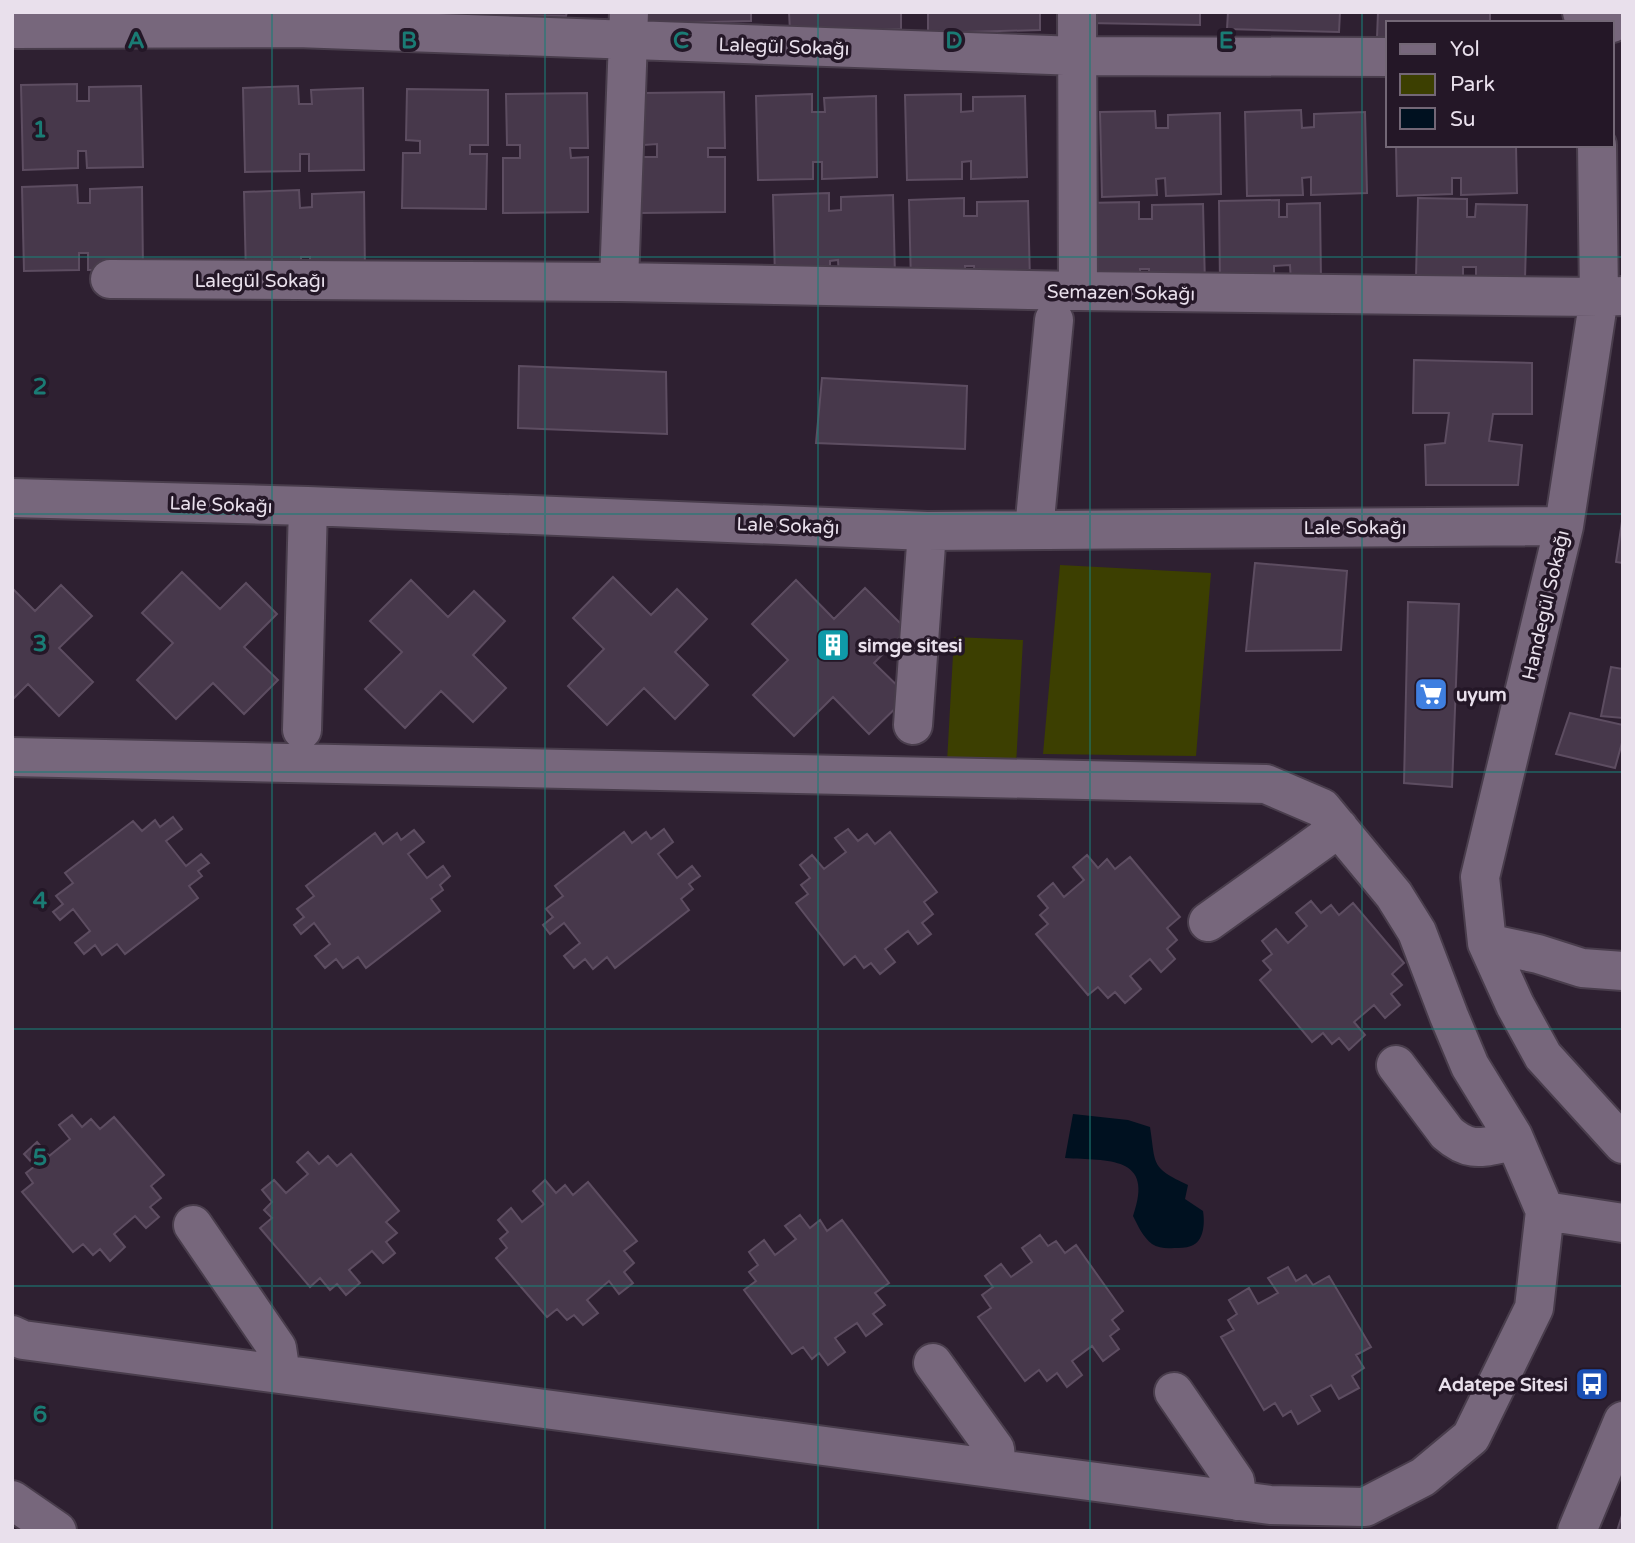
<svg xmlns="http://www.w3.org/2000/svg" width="1635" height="1543" viewBox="0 0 1635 1543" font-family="'Varela Round',sans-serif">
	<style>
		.green { fill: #3c3f01 }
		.water { fill: #001120 }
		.building { fill: #47384b; stroke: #5d4d61; stroke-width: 2 }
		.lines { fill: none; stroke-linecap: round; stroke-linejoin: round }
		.minor-casing { stroke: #493d4c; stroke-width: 42 }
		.minor { stroke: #77677c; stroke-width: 38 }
		.grid { fill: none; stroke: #1a7b74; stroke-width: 2; stroke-opacity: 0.55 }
		.labels { text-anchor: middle; stroke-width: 7; stroke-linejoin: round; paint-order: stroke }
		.street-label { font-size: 19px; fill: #e9e0ec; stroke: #241727 }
		.poi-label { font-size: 19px; font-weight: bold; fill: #e9e0ec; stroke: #241727; text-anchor: start }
		.grid-label { font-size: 23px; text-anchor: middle; font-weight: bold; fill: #1a7b74; stroke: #241727; stroke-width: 7; stroke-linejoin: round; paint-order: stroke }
	</style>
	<rect width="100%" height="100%" fill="#2e2031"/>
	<path class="green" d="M1060,565L1211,573L1196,756L1043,754Z
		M954,637L1023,640L1016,765L947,762Z"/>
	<path class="water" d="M1073,1114L1128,1120L1150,1127C1156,1165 1150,1167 1188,1185L1185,1199L1203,1211C1205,1223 1204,1242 1191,1246C1186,1248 1179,1248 1174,1248C1167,1249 1158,1248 1152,1244C1143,1237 1138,1226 1133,1216C1155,1155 1108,1161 1065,1158Z"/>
	<path class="building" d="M463,12H567L566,16L463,15Z
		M639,12H751V21L640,24Z
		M789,12H901V29L790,31Z
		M928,12H1040V30L928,33Z
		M1089,12H1200V25L1088,23Z
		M1228,12H1340L1339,32L1227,29Z
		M1378,12H1490V23H1388V38H1377Z
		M77,84V101H89V87L141,86L143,167L87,168L86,151H78V168L23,170L21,85Z
		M298,86L299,104H312L311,90L363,88L364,170L309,171V154H300V171L245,172L243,88Z
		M407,89L488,90V145H470V154H487L486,209L402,208L403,153H420V141L406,140Z
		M724,92L725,148H708V157H725V212L641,213L640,157H657V144L644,145L643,93Z
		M587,93L588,148H570L571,158L588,157V212L503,213V158H520V145H507L506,94Z
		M812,94V112H825L824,98L876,96L877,177L822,179V162H813V179L758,180L756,96Z
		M961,94V112L973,111V97L1025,96L1027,177L971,179V161L962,162V179L907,180L905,95Z
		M1301,110L1302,128L1314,127V114L1365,112L1367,193L1311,195V177L1302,178L1303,195L1247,196L1245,112Z
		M1155,111L1156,128H1168V115L1220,113L1221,194L1166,196L1165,178L1156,179L1157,195L1102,197L1100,112Z
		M1396,145H1516L1517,193L1461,195V178H1452V194L1397,196Z
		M77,185L78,203H90V189L142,187L143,269L88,270V253H79V270L24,271L22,187Z
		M299,190L300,208L312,207V194L364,192L365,273L310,275V257H301V275L246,276L244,192Z
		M829,193V211L841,210V197L893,195L895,276L839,278L838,260L830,261V278L775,279L773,195Z
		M964,198V216H977V202L1028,201L1030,281L975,283L974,266H965L966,283L911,284L909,200Z
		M1418,198L1467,199V217H1475L1476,204L1527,205L1525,279L1476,277V267H1463V278L1416,277Z
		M1279,200V217H1287V204L1320,203L1321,282L1291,283L1290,265L1274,266V283L1220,284L1219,201Z
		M1139,202V219H1152V205L1203,204L1205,285L1149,286V269H1140V286L1085,288L1083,203Z
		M1414,360L1532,363V414H1493L1489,441L1522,445L1518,485H1426L1425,445L1445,443L1449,413H1413Z
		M519,366L666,372L667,434L518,428Z
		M822,378L967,386L965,449L816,443Z
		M1623,515V563L1616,562Z
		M1255,563L1347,571L1341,650L1246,651Z
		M182,572L220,609L246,583L277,614L244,647L278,680L244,714L213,683L176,719L137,680L173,643L142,613Z
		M613,577L651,615L677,589L707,619L675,652L708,685L675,719L644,688L607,725L568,686L604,649L573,618Z
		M411,580L448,617L474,591L505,621L473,655L506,688L473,722L441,691L405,728L365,689L402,652L370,621Z
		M796,580L834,619L865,588L907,630L874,663L908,696L869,734L833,697L794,736L753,695L788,660L752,624Z
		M61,585L92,616L59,648L93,682L59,716L28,684L12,700V588L35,611Z
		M1408,602L1459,604L1452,787L1404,783Z
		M1611,667L1623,669V718L1601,716Z
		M1570,713L1623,725V739L1615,768L1556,754Z
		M173,817L182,829L166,841L186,866L201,854L209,863L198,871L202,876L189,886L198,898L125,954L117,944L102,955L95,945L84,954L75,943L90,931L73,909L60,920L53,912L63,904L56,896L73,883L65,873L133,821L142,831L155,820L160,827Z
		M664,829L673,842L658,854L677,878L692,866L700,876L689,884L693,889L681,899L689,910L615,968L607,957L593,969L585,959L574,968L564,956L580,943L564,923L550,934L543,925L553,917L546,909L563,896L555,886L624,832L632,843L646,832L651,839Z
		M848,829L858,841L867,834L875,844L890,832L937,892L924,902L933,914L922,923L931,934L918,944L908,931L885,949L895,962L880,974L871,963L864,968L855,956L844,965L796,903L808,894L801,885L810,878L800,865L812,855L824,869L846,852L835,838Z
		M414,830L424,842L408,854L427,878L443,866L450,876L440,885L443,890L431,899L440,911L366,968L358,957L343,968L336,959L325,968L315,956L330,944L314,923L301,934L294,925L304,917L297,909L314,896L306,886L375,833L383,844L397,833L401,840Z
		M1087,855L1098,868L1107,859L1115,869L1130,857L1180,917L1167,928L1177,940L1167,949L1175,959L1161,972L1150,959L1130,976L1141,989L1125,1003L1115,992L1108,998L1098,987L1088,995L1036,934L1048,924L1040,915L1048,908L1038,896L1053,883L1064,897L1084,880L1073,867Z
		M1311,901L1321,913L1331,905L1339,915L1353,903L1404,963L1392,974L1402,985L1391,994L1400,1005L1385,1018L1374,1005L1354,1022L1365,1035L1349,1050L1339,1038L1332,1044L1323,1033L1312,1042L1260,980L1271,970L1263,961L1272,954L1262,941L1276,929L1288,943L1307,926L1296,913Z
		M72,1115L82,1127L91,1119L100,1129L114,1117L164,1175L151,1186L161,1198L150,1207L159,1217L146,1228L135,1216L114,1234L125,1247L110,1261L100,1249L93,1255L83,1244L73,1252L22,1192L33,1183L26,1173L35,1166L24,1154L37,1142L49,1156L70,1139L59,1125Z
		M308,1152L319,1164L328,1156L337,1166L351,1154L399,1211L386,1222L397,1233L386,1242L395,1253L383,1263L372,1251L349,1270L360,1283L346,1295L337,1284L330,1290L320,1278L310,1287L260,1228L272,1218L264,1210L272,1202L262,1190L274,1180L286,1193L308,1174L297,1162Z
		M545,1180L556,1193L565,1185L573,1195L588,1182L637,1241L624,1251L634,1263L624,1272L633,1283L619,1294L609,1281L587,1300L598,1313L583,1325L574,1315L567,1320L557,1309L547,1317L496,1258L507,1248L500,1239L508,1232L498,1220L511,1208L522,1222L544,1204L533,1191Z
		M800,1215L810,1228L820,1220L827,1231L842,1220L889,1283L875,1293L885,1305L873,1314L882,1324L866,1336L857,1323L835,1338L845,1352L828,1365L819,1353L812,1359L803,1347L792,1354L744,1290L756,1281L749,1272L758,1265L749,1252L764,1240L775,1255L796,1239L785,1226Z
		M1040,1235L1048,1246L1056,1241L1065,1253L1076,1245L1123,1311L1112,1320L1119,1329L1110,1336L1119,1349L1103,1361L1092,1346L1072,1361L1082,1375L1067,1387L1057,1373L1047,1381L1039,1370L1025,1381L978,1317L991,1308L982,1295L993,1287L985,1276L1001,1264L1011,1277L1032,1262L1022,1248Z
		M1288,1267L1296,1281L1306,1275L1313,1285L1329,1276L1371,1347L1356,1355L1364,1368L1352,1376L1359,1388L1339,1399L1331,1385L1311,1396L1320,1411L1298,1424L1291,1411L1283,1416L1275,1403L1264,1410L1221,1337L1234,1330L1228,1320L1237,1314L1229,1300L1249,1288L1258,1304L1278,1293L1268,1278Z
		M1623,1512V1531H1617Z"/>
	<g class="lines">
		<g class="minor-casing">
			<path id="minor" d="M1077,12L1078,291
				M1582,12L1585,23
				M1612,23L1617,12
				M12,29L297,28L1078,56L1388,57
				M1597,145L1599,297L1564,526L1480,877L1487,943L1515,1005L1543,1056L1623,1144
				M110,279L619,282L1078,291L1599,297L1623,296
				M619,282L629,12
				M12,498L308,506L927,531L1564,526
				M1034,530L1054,320
				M913,725L927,531
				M302,730L308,506
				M12,757L1266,784L1322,808L1394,895L1417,932L1449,1016L1470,1066L1513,1136L1545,1211L1534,1308L1471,1437L1423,1477L1365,1507L1270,1505L23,1340L12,1335
				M1208,922L1339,828
				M1487,943L1538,954L1582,968L1623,971
				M1396,1065L1447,1133C1472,1155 1484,1146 1515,1141
				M1545,1211L1623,1223
				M193,1225L277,1348L281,1374
				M933,1363L995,1449L997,1468
				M1174,1392L1235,1481L1238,1501
				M12,1500L57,1531
				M1577,1531L1623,1421"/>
		</g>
		<use href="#minor" class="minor"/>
	</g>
	<path class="grid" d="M272,12V1531M545,12V1531M818,12V1531M1090,12V1531M1362,12V1531M12,257H1623M12,514H1623M12,772H1623M12,1029H1623M12,1286H1623"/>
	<defs>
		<g id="building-square" transform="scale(1.75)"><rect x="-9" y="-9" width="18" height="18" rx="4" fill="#0f9aa8" stroke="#241727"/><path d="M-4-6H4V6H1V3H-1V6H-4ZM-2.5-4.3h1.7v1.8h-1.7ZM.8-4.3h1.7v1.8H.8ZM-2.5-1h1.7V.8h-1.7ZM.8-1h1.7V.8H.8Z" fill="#fff"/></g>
		<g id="supermarket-square" transform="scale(1.75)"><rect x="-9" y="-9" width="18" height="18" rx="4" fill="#3f7fe0" stroke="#241727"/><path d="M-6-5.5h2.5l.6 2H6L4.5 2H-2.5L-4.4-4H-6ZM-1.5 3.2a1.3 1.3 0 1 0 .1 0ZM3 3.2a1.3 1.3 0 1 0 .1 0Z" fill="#fff"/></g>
		<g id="bus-square" transform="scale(1.75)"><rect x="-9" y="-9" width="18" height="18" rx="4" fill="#1a4fb4" stroke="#241727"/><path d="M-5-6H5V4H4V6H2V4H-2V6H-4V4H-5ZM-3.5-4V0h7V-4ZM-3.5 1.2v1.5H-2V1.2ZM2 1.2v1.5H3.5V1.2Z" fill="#fff"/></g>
	</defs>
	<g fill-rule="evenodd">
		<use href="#building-square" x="833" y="645"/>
		<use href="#supermarket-square" x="1431" y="694"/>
		<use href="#bus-square" x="1592" y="1384"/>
	</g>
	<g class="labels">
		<g class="street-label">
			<text transform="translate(784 46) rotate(2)" y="7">Lalegül Sokağı</text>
			<text x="260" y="287">Lalegül Sokağı</text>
			<text transform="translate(1121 292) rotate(1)" y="7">Semazen Sokağı</text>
			<text transform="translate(221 504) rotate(2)" y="7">Lale Sokağı</text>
			<text transform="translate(788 525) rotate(2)" y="7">Lale Sokağı</text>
			<text x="1355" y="534">Lale Sokağı</text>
			<text transform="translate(1545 605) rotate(-77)" y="7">Handegül Sokağı</text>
		</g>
		<g class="poi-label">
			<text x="858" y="652">simge sitesi</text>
			<text x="1456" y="701">uyum</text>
			<text x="1568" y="1391" text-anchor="end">Adatepe Sitesi</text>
		</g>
	</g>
	<g class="grid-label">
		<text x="136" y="48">A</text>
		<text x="409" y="48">B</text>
		<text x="681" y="48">C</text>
		<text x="954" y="48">D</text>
		<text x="1226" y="48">E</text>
		<text x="40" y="137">1</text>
		<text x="40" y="394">2</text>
		<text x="40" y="651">3</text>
		<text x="40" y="908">4</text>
		<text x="40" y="1165">5</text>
		<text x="40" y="1422">6</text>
	</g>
	<rect width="1635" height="1543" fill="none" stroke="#e9e0ec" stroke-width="28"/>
	<rect x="1386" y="21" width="228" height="126" fill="#241727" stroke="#736776" stroke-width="2"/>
	<rect x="1400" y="44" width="35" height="10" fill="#77677c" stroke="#736776" stroke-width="2"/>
	<text x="1450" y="56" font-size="21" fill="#e9e0ec">Yol</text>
	<rect x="1400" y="74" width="35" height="21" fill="#3c3f01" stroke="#736776" stroke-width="2"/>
	<text x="1450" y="91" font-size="21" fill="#e9e0ec">Park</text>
	<rect x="1400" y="108" width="35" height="21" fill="#001120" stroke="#736776" stroke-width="2"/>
	<text x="1450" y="126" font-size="21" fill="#e9e0ec">Su</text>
</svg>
